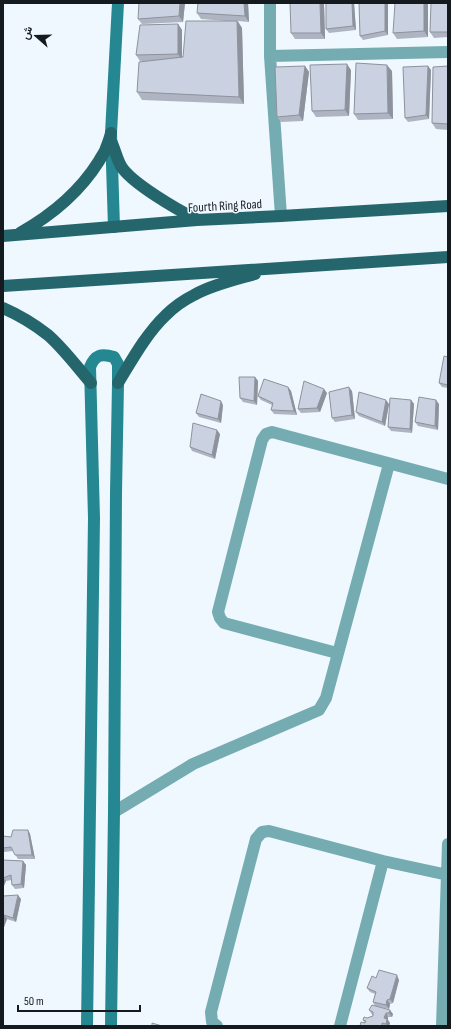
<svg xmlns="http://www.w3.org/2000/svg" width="451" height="1029" viewBox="0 0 451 1029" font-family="'Sofia Sans Condensed',Vazirmatn,sans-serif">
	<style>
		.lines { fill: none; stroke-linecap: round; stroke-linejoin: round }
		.street { stroke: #75acb2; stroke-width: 12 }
		.secondary { stroke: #258791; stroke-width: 12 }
		.primary { stroke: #25666d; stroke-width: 12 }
		.wall { fill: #aeb4c1 }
		.shaded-wall { fill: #8d929d }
		.building { fill: #cad1e0; stroke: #8d929d }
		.labels { text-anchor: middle; stroke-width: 3; stroke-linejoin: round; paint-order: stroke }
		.street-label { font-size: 13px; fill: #151a1e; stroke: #eef8fe }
	</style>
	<rect width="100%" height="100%" fill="#eef8fe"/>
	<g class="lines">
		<path class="street" d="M270,3V56L281,216
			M270,56L448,52
			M337,653L224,623L220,618L218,612L262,440L266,434L272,432L448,479
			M114,812L193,764L319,710L326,698L389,464
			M217,1026L212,1022L211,1012L256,839L262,832L269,831L383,861L448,875
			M340,1026L383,861
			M442,1026L448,844"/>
		<path class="secondary" d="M114,227L111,133L118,3
			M87,1026L94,518L90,367C95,355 101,353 114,357L118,364V383L116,493L114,812L111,1026"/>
		<path class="primary" d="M112,143C115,150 117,159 121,166C131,183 178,210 196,219
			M20,233C52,215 79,193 99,161C101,157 105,152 106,148C108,143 110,138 111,133
			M3,236L197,220L281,216L448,206
			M3,286L448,257
			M3,308C19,315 34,324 48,335C64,349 77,367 91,383
			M118,383C132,360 146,334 166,315C174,307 184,300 194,295C212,285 234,280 255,274"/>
	</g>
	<path class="wall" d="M185,3L183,22L142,24L138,19Z
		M248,3L249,22L238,21L242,28L244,104L142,100L137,92L150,61H140L136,55L178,24L182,30V57L226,21L201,19L197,13Z
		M324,3L325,39H295L291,33Z
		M326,3H354L356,30L329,33L326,29Z
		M359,3H388V35L363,40L360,36Z
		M428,3V37L397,39L393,33Z
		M448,3V37L434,38L430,32Z
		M305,66L309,72L303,121L281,122L277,117Z
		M428,66L431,70L429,119L408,122L405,118Z
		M448,66V130L436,129L432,123Z
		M351,70L349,116L316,117L312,111Z
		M392,71L393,119L358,120L354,114Z
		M448,357V388L442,387L439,383Z
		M255,377L258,381L257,405L243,402L240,398Z
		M288,387L291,391L297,415L274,414L271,410L272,405L261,400L258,396Z
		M352,391L355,419L335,422L332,418Z
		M327,393L320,412L301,413L298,409Z
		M411,400L414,404L412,433L391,431L388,427Z
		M389,404L385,426L359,416L356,412Z
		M439,404L438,430L418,426L415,422Z
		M223,405L221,423L199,417L196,413Z
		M220,434L215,459L192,451L190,447Z
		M28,830L30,834L35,859H18L13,851L4,852L3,858V832L4,834V836L11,837Z
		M3,860L23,861L26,865L24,888L15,889L12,885V880L6,881L3,888Z
		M3,896L21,899L16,922L7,919L4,927Z
		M376,978L399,980L393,1003L390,1004L389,1009L375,1006L373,1002L375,994L370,992L367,988Z
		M372,1005L393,1014L392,1017H388V1020L390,1023L389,1026H360L365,1023L363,1020L373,1016L369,1010Z"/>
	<path class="shaded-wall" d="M180,3H185L183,22L179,16Z
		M244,3H248L249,22L245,16Z
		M320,3H324L325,39L321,33Z
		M352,3H354L356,30L353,26Z
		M385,3H388V35L385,31Z
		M424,3H428V37L424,31Z
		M237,21L242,28L244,104L239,97Z
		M178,24L182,30V60L178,54Z
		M347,64L351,70L349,116L345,110Z
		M387,65L392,71L393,119L388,113Z
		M305,66L309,72L303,121L299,115Z
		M428,66L431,70L429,119L426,115Z
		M255,377L258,381L257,405L254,401Z
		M288,387L291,391L297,415L294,411Z
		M349,387L352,391L355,419L352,415Z
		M324,389L327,393L320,412L317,408Z
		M386,400L389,404L385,426L382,422Z
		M411,400L414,404L412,433L410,429Z
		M436,400L439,404L438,430L435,426Z
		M221,401L223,405L221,423L218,419Z
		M217,430L220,434L215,459L212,455Z
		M28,830L30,834L35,859L32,855Z
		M3,850L4,852L3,858Z
		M23,861L26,865L24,888L21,884Z
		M3,877L6,881L3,888Z
		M18,895L21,899L16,922L13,918Z
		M4,915L7,919L4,927L3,937V918Z
		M397,975L399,980L393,1003L390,999Z
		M387,1000L390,1004L389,1009L386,1005Z
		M390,1010L393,1014L392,1017L389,1013Z
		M386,1013L388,1017V1020L390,1023L389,1026H387L386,1024L384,1018Z
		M3,1014L4,1015V1026H3Z"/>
	<path class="building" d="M139,3H180L179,16L138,19Z
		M198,3H244L245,16L197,13Z
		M290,3H320L321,33H291Z
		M326,3H352L353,26L326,29Z
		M359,3H385V31L360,36Z
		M395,3H424V31L393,33Z
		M431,3H448V32H430Z
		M186,21H237L239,97L137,92L139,62L183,57Z
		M178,24V54L136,55L140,25Z
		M356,63L387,65L388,113L354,114Z
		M347,64L345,110L312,111L310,65Z
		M305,66L299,115L277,117L275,67Z
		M428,66L426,115L405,118L403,67Z
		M448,66V124L432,123L433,67Z
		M444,356L448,357V385L439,383Z
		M239,377H255L254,401L240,398Z
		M264,379L288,387L294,411L271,410L273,403L258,396Z
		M304,381L324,389L317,408L298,409Z
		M349,387L352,415L332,418L329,392Z
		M359,392L386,400L382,422L356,412Z
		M201,394L221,401L218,419L196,413Z
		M419,397L436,400L435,426L415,422Z
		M390,398L411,400L410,429L388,427Z
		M193,423L217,430L212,455L190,447Z
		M13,830H28L32,855H15L11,847L3,848V836L11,837Z
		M3,860L23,861L21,884L12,885L11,875L3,878Z
		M18,895L13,918L4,915L3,918V896Z
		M379,970L397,975L390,999L387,1000L386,1005L373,1002L376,992L367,988L372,976L376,978Z
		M372,1005L390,1010L389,1013H386L384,1018L387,1019L386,1024L382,1023V1025L384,1026H360L361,1022L365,1023L366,1021L363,1020L364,1017L367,1018L373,1016V1012L369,1010Z
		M152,1023L162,1026H152Z"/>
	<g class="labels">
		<g class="street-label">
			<text transform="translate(225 205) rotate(-3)" y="5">Fourth Ring Road</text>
		</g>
	</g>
	<rect width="451" height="1029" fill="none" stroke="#151a1e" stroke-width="8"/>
	<g transform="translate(36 36) rotate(290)" stroke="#eef8fe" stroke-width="3" paint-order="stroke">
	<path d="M0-3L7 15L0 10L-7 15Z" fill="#151a1e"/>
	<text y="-6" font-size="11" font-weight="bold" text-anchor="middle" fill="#151a1e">ش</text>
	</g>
	<path d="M18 1005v6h122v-6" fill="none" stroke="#151a1e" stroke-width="2"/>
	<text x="24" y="1005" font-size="12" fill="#151a1e" stroke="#eef8fe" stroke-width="3" paint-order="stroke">50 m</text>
</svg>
